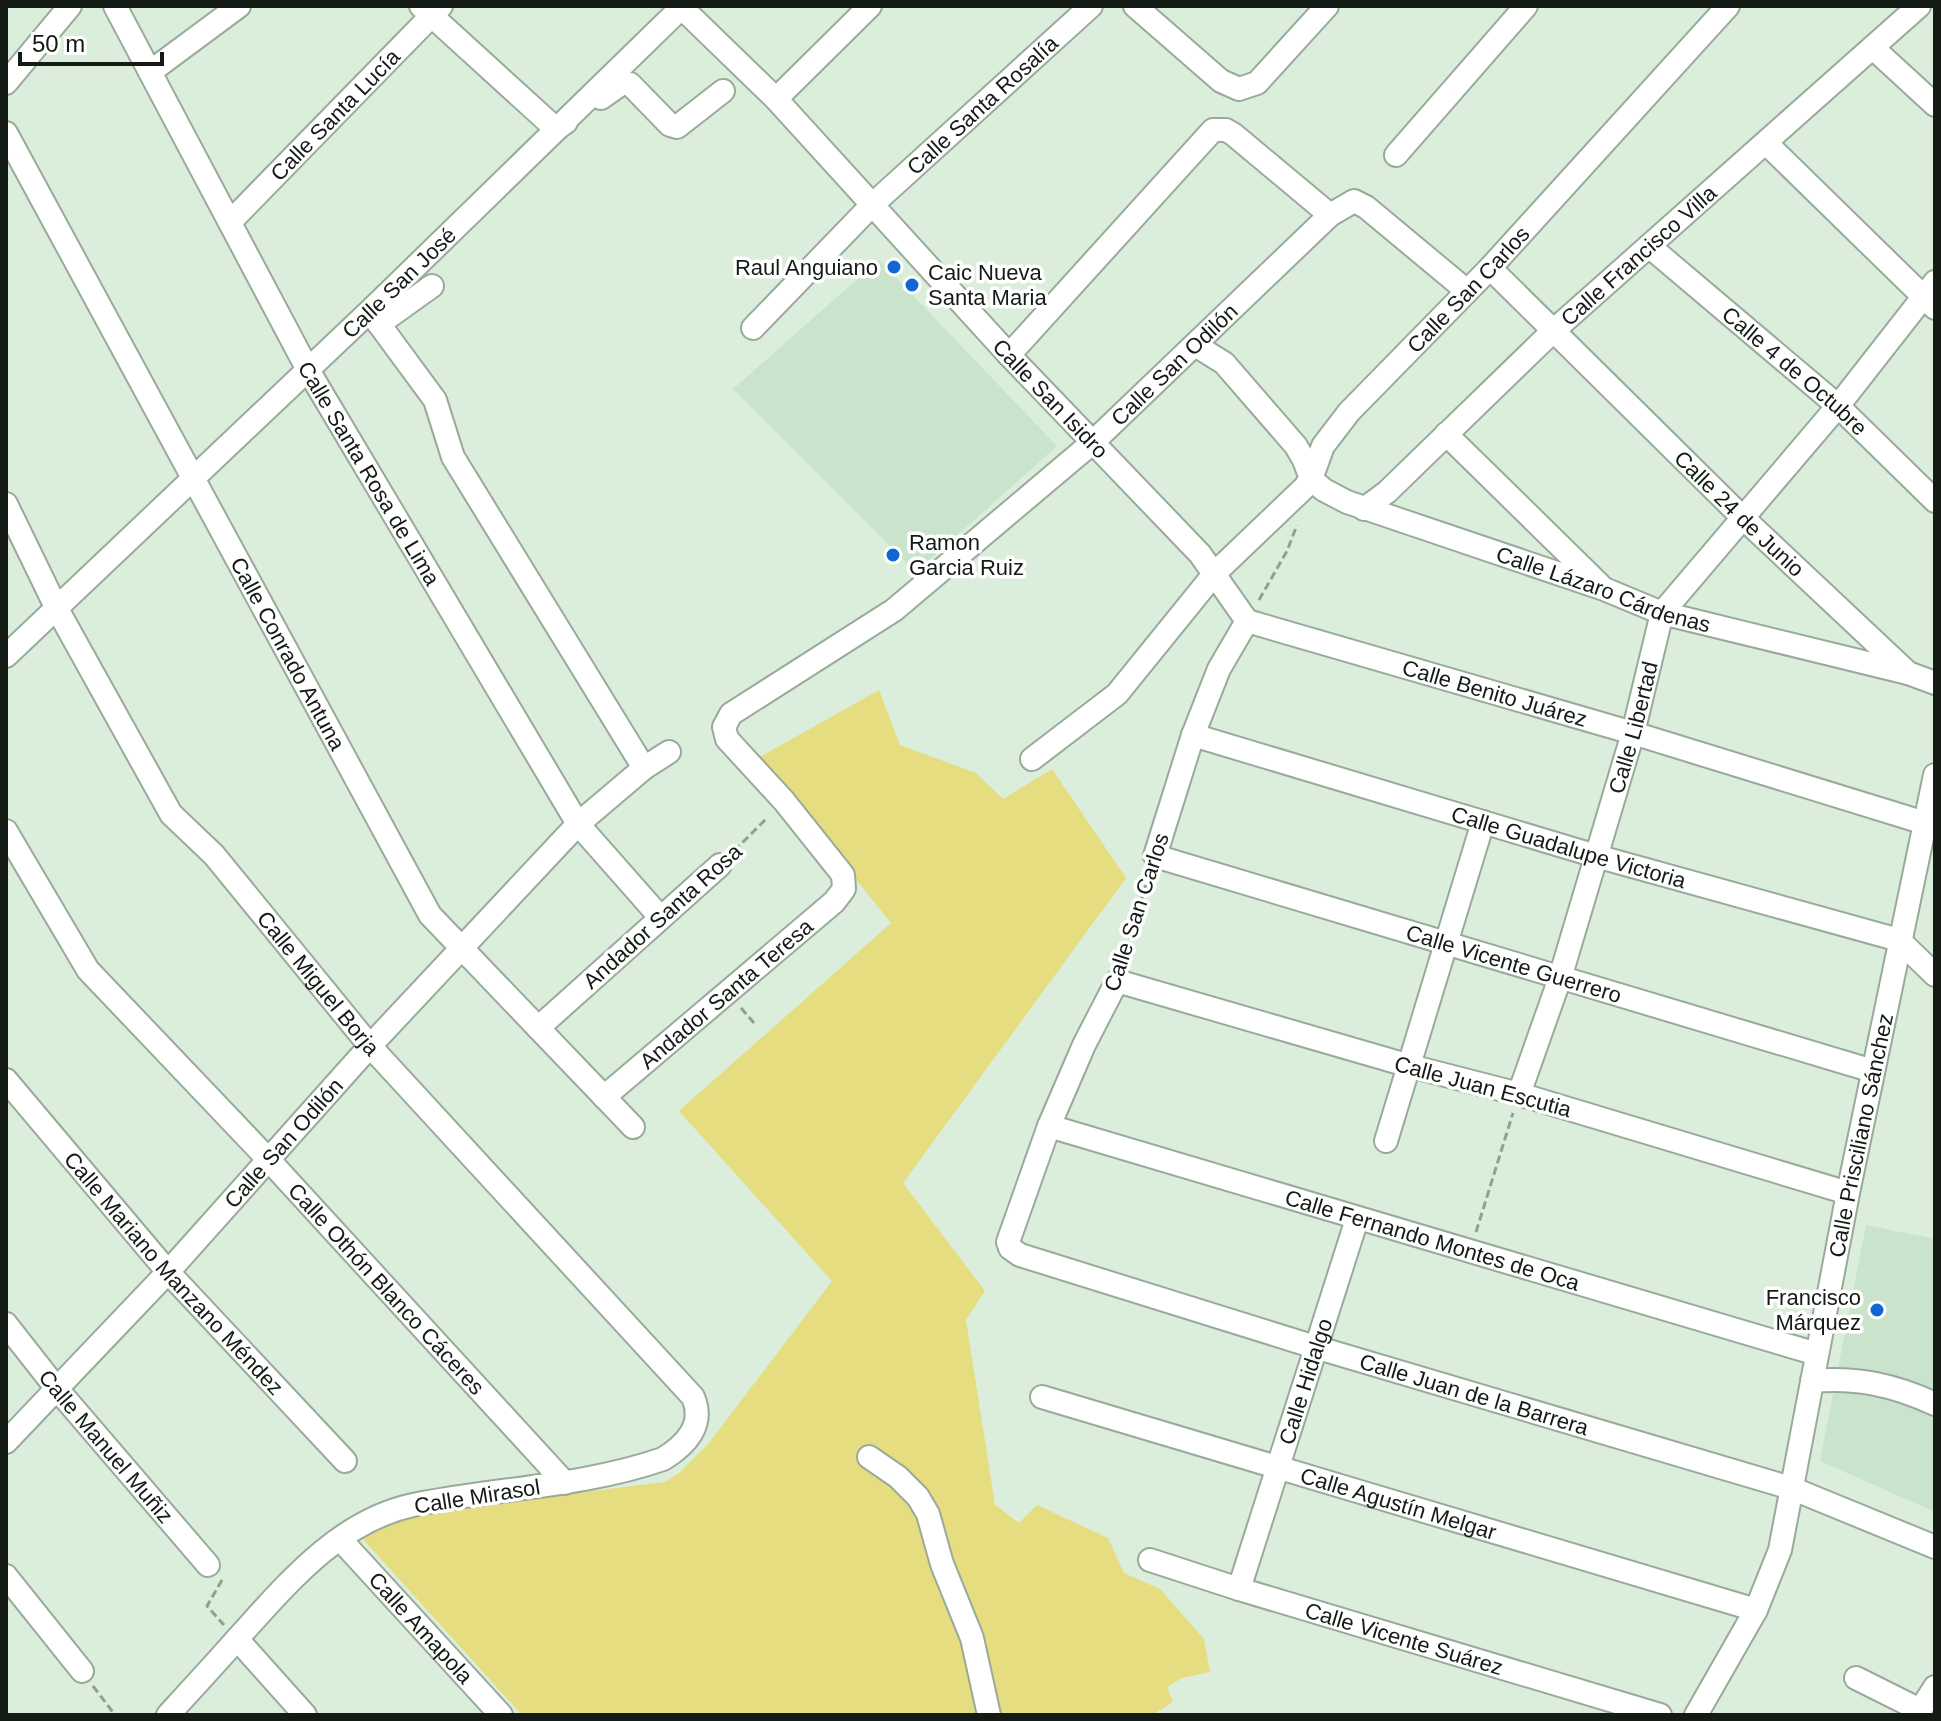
<svg xmlns="http://www.w3.org/2000/svg" width="1941" height="1721" viewBox="0 0 1941 1721" font-family="Helvetica,sans-serif">
	<style>
		.built { fill: #cae3cc }
		.green { fill: #e6dc80 }
		.lines { fill: none; stroke-linecap: round; stroke-linejoin: round }
		.minor-casing { stroke: #99aa9a; stroke-width: 26 }
		.path { stroke: #91a092; stroke-width: 3; stroke-dasharray: 8 4; stroke-linecap: butt }
		.minor { stroke: #fff; stroke-width: 22 }
		.poi-dot { fill: #1167d1; stroke: #fff; stroke-width: 3 }
		.labels { text-anchor: middle; stroke-width: 7; stroke-linejoin: round; paint-order: stroke }
		.street-label { font-size: 22px; fill: #141b15; stroke: #fff }
		.poi-label { font-size: 22px; fill: #141b15; stroke: #fff; text-anchor: end }
	</style>
	<rect width="100%" height="100%" fill="#dbeedc"/>
	<path class="built" d="M879,260L1057,446L916,572L733,389Z
		M1866,1225L1935,1239V1512L1820,1461Z"/>
	<path class="green" d="M879,690L900,745L976,773L1003,799L1052,769L1126,878L903,1183L985,1291L966,1320L995,1505L1019,1523L1037,1505L1108,1538L1124,1573L1160,1589L1204,1639L1210,1672L1182,1678L1167,1687L1173,1702L1152,1715H522L360,1536L428,1511L665,1482L679,1473L709,1443L832,1281L679,1111L891,923L758,758Z"/>
	<g class="lines">
		<g class="minor-casing">
			<g id="minor">
				<path id="s1" d="M115,6L308,370L578,824L660,917"/>
				<path d="M421,6L556,129L566,122"/>
				<path id="s2" d="M680,6L776,99L1009,355L1200,554L1247,621"/>
				<path d="M1135,6L1221,81L1239,89L1257,83L1327,6"/>
				<path d="M1873,48L1935,105"/>
				<path d="M150,72L239,6"/>
				<path d="M6,83L70,6"/>
				<path d="M601,98L621,84H630L670,125L677,127L723,91"/>
				<path d="M776,99L870,6"/>
				<path id="s3" d="M6,133L430,915L633,1127"/>
				<path d="M1767,144L1935,308"/>
				<path d="M1396,155L1526,6"/>
				<path id="s4" d="M230,222L441,6"/>
				<path id="s5" d="M1649,246L1838,406L1935,501"/>
				<path id="s6" d="M1490,268L1742,517L1908,673L1935,683"/>
				<path d="M373,308L374,317L379,324L435,400L453,457L644,768"/>
				<path d="M379,324L432,286"/>
				<path id="s7" d="M753,328L872,205L1091,6"/>
				<path d="M1195,345L1224,363L1296,446L1304,460L1311,479"/>
				<path d="M1009,355L1213,130H1226L1233,134L1330,215"/>
				<path d="M1446,434L1600,585"/>
				<path id="s8" d="M1311,479L1324,490L1347,502L1604,589L1662,613L1908,673"/>
				<path id="s9" d="M6,504L56,607L171,814L214,855L370,1046L693,1397C705,1425 686,1445 663,1459C582,1487 496,1488 413,1505C338,1521 286,1585 237,1639C215,1664 191,1690 168,1715"/>
				<path id="s10" d="M1364,509L1387,492L1552,332L1919,6"/>
				<path id="s11" d="M1247,621L1219,669L1193,735L1155,856L1873,1071"/>
				<path id="s12" d="M1247,621L1633,733L1925,823"/>
				<path id="s13" d="M6,656L373,308L683,6"/>
				<path id="s14" d="M1193,735L1596,856L1899,940L1935,975"/>
				<path id="s15" d="M1032,759L1117,694L1215,573L1304,488L1311,479L1323,446L1349,412L1490,268L1728,6"/>
				<path id="s16" d="M6,831L88,970L267,1158L565,1483"/>
				<path d="M538,1028L720,865"/>
				<path id="s17" d="M6,1080L168,1272L345,1461"/>
				<path id="s18" d="M1519,1094L1560,978L1633,733L1662,613L1838,406L1935,282"/>
				<path id="s19" d="M604,1097L834,902L844,889L843,875L784,801L727,739L724,727L731,714L894,610L1092,443L1330,215L1354,201L1366,207L1467,291"/>
				<path id="s20" d="M1049,1126L1817,1354"/>
				<path d="M1386,1141L1483,822"/>
				<path id="s21" d="M1848,1193L1519,1094L1410,1066L1117,981L1084,1045L1049,1126L1008,1242L1010,1248L1020,1255L1315,1347L1791,1488L1935,1547"/>
				<path id="s22" d="M6,1324L57,1389L208,1565"/>
				<path d="M1812,1381C1857,1377 1894,1385 1935,1404"/>
				<path id="s23" d="M1042,1397L1756,1610"/>
				<path id="s24" d="M6,1442L168,1272L370,1046L578,824L644,768L669,752"/>
				<path d="M869,1457L898,1477L918,1497L928,1514L942,1564L972,1638L989,1715"/>
				<path id="s25" d="M340,1539L501,1715"/>
				<path id="s26" d="M1150,1560L1239,1589L1660,1715"/>
				<path d="M6,1576L82,1671"/>
				<path id="s27" d="M1239,1589L1357,1219"/>
				<path d="M237,1639L305,1715"/>
				<path d="M1856,1678L1920,1710"/>
				<path id="s28" d="M1696,1715L1756,1610L1780,1550L1848,1193L1935,775"/>
				<path d="M1917,1715L1935,1687"/>
			</g>
		</g>
		<path class="path" d="M1259,600L1287,551L1297,525
			M734,851L768,817
			M1123,962L1149,874
			M741,1008L754,1023
			M1476,1232L1513,1113
			M222,1580L207,1606L224,1625
			M93,1686L115,1715"/>
		<use href="#minor" class="minor"/>
	</g>
	<g class="poi-dot">
		<circle cx="894" cy="267" r="8"/>
		<circle cx="912" cy="285" r="8"/>
		<circle cx="893" cy="555" r="8"/>
		<circle cx="1877" cy="1310" r="8"/>
	</g>
	<g class="labels">
		<g class="street-label">
			<text dy="8" stroke="none"><textPath href="#s7" startOffset="320">Calle Santa Rosalía</textPath></text>
			<text dy="8" stroke="none"><textPath href="#s4" startOffset="150">Calle Santa Lucía</textPath></text>
			<text dy="8" stroke="none"><textPath href="#s10" startOffset="374">Calle Francisco Villa</textPath></text>
			<text dy="8" stroke="none"><textPath href="#s13" startOffset="542">Calle San José</textPath></text>
			<text dy="8" stroke="none"><textPath href="#s15" startOffset="646">Calle San Carlos</textPath></text>
			<text dy="8" stroke="none"><textPath href="#s19" startOffset="1104">Calle San Odilón</textPath></text>
			<text dy="8" stroke="none"><textPath href="#s5" startOffset="192">Calle 4 de Octubre</textPath></text>
			<text dy="8" stroke="none"><textPath href="#s2" startOffset="540">Calle San Isidro</textPath></text>
			<text dy="8" stroke="none"><textPath href="#s1" startOffset="532">Calle Santa Rosa de Lima</textPath></text>
			<text dy="8" stroke="none"><textPath href="#s6" startOffset="350">Calle 24 de Junio</textPath></text>
			<text dy="8" stroke="none"><textPath href="#s8" startOffset="314">Calle Lázaro Cárdenas</textPath></text>
			<text dy="8" stroke="none"><textPath href="#s3" startOffset="592">Calle Conrado Antuna</textPath></text>
			<text dy="8" stroke="none"><textPath href="#s12" startOffset="258">Calle Benito Juárez</textPath></text>
			<text dy="8" stroke="none"><textPath href="#s18" startOffset="384">Calle Libertad</textPath></text>
			<text dy="8" stroke="none"><textPath href="#s14" startOffset="392">Calle Guadalupe Victoria</textPath></text>
			<text transform="translate(1136 912) rotate(-72)" y="8">Calle San Carlos</text>
			<text transform="translate(662 916) rotate(-42)" y="8">Andador Santa Rosa</text>
			<text dy="8" stroke="none"><textPath href="#s11" startOffset="628">Calle Vicente Guerrero</textPath></text>
			<text dy="8" stroke="none"><textPath href="#s9" startOffset="576">Calle Miguel Borja</textPath></text>
			<text dy="8" stroke="none"><textPath href="#s19" startOffset="160">Andador Santa Teresa</textPath></text>
			<text transform="translate(1483 1086) rotate(15)" y="8">Calle Juan Escutia</text>
			<text dy="8" stroke="none"><textPath href="#s28" startOffset="608">Calle Prisciliano Sánchez</textPath></text>
			<text dy="8" stroke="none"><textPath href="#s24" startOffset="408">Calle San Odilón</textPath></text>
			<text dy="8" stroke="none"><textPath href="#s20" startOffset="400">Calle Fernando Montes de Oca</textPath></text>
			<text dy="8" stroke="none"><textPath href="#s17" startOffset="256">Calle Mariano Manzano Méndez</textPath></text>
			<text dy="8" stroke="none"><textPath href="#s16" startOffset="598">Calle Othón Blanco Cáceres</textPath></text>
			<text dy="8" stroke="none"><textPath href="#s27" startOffset="218">Calle Hidalgo</textPath></text>
			<text dy="8" stroke="none"><textPath href="#s21" startOffset="1538">Calle Juan de la Barrera</textPath></text>
			<text dy="8" stroke="none"><textPath href="#s22" startOffset="158">Calle Manuel Muñiz</textPath></text>
			<text transform="translate(477 1496) rotate(-9)" y="8">Calle Mirasol</text>
			<text dy="8" stroke="none"><textPath href="#s23" startOffset="372">Calle Agustín Melgar</textPath></text>
			<text dy="8" stroke="none"><textPath href="#s25" startOffset="120">Calle Amapola</textPath></text>
			<text dy="8" stroke="none"><textPath href="#s26" startOffset="266">Calle Vicente Suárez</textPath></text>
		</g>
		<g class="poi-label">
			<text x="878" y="275">Raul Anguiano</text>
			<text x="928" y="280" text-anchor="start">Caic Nueva<tspan x="928" dy="25">Santa Maria</tspan></text>
			<text x="909" y="550" text-anchor="start">Ramon<tspan x="909" dy="25">Garcia Ruiz</tspan></text>
			<text x="1861" y="1305">Francisco<tspan x="1861" dy="25">Márquez</tspan></text>
		</g>
	</g>
	<rect width="1941" height="1721" fill="none" stroke="#141b15" stroke-width="16"/>
	<path d="M20 52v12h142v-12" fill="none" stroke="#141b15" stroke-width="4"/>
	<text x="32" y="52" font-size="24" fill="#141b15" stroke="#ffffff" stroke-width="6" paint-order="stroke">50 m</text>
</svg>
